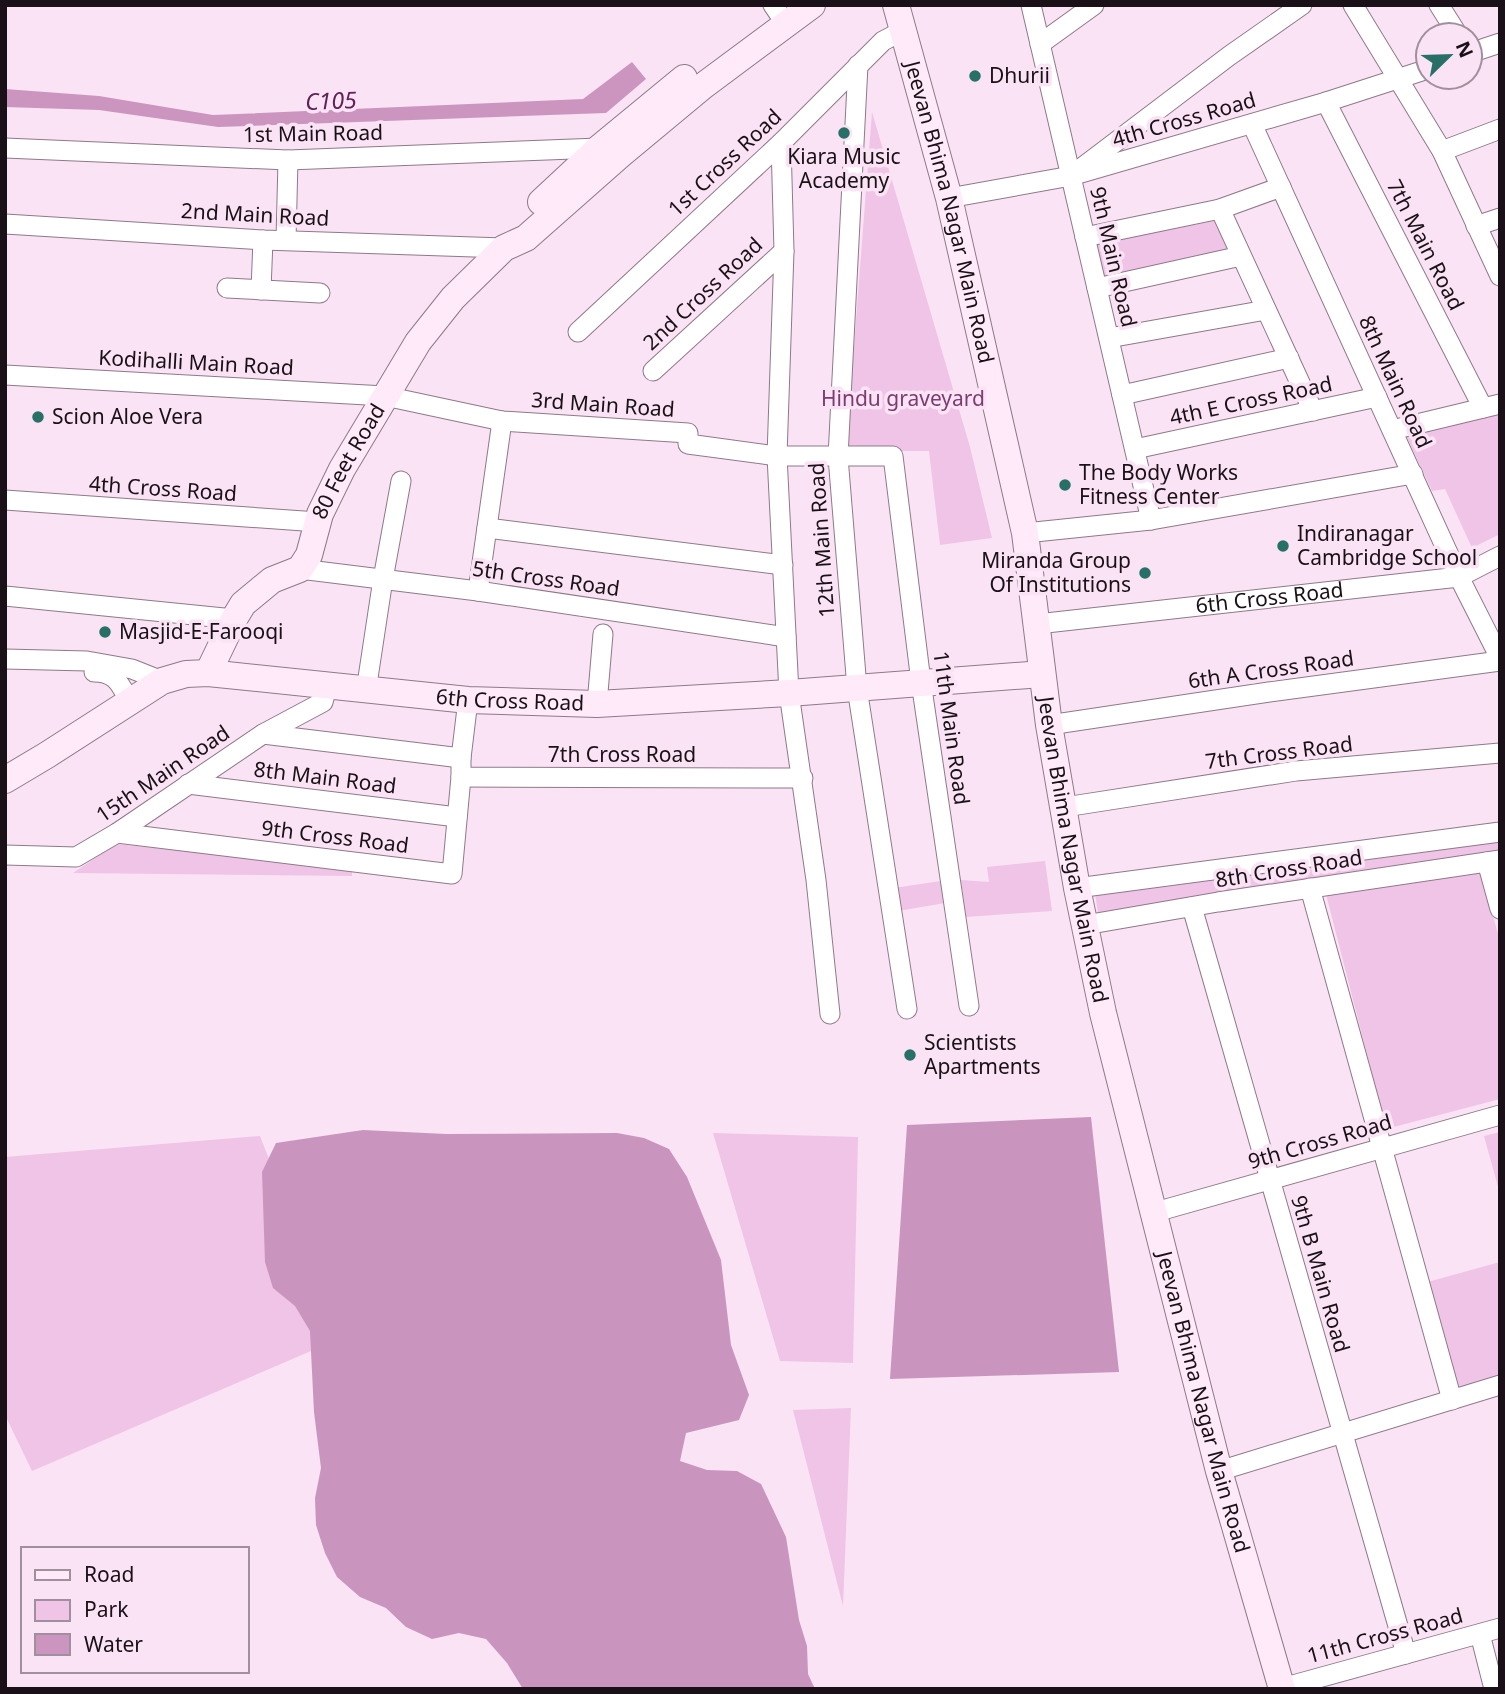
<svg xmlns="http://www.w3.org/2000/svg" width="1505" height="1694" viewBox="0 0 1505 1694" font-family="'Noto Sans',sans-serif">
	<style>
		.green { fill: #f0c4e6 }
		.forest { fill: #c994be }
		.water { fill: #cb95c0 }
		.lines { fill: none; stroke-linecap: round; stroke-linejoin: round }
		.street-casing { stroke: #8e7989; stroke-width: 21 }
		.secondary-casing { stroke: #8e7989; stroke-width: 28 }
		.street { stroke: #fff; stroke-width: 19 }
		.secondary { stroke: #ffeafa; stroke-width: 26 }
		.poi-dot { fill: #287067; stroke: #fae3f4; stroke-width: 2.5 }
		.labels { text-anchor: middle; stroke-width: 7; stroke-linejoin: round; paint-order: stroke }
		.poi-label { font-size: 21px; fill: #191117; stroke: #fae3f4; text-anchor: start }
		.street-label { font-size: 21px; fill: #191117; stroke: #fae3f4 }
		.park-label { font-size: 21px; fill: #7c3b71; stroke: #fae3f4 }
		.water-label { font-size: 23px; font-style: italic; fill: #602156; stroke: #fae3f4 }
	</style>
	<rect width="100%" height="100%" fill="#fae3f4"/>
	<path class="green" d="M872,112L970,447L992,538L940,545L929,451H846Z
		M1214,221L1231,256L1105,282L1097,244Z
		M1500,414V534L1472,548L1445,489L1432,491L1405,433Z
		M1500,839V854L1098,913L1095,893Z
		M116,844L352,868V876L73,873Z
		M1045,861L1052,911L966,917L961,880L989,882L987,867Z
		M1481,873L1500,941V1099L1386,1129L1326,894Z
		M941,881L945,903L898,911L894,888Z
		M1500,1132V1194L1484,1136Z
		M713,1133L858,1137L853,1363L780,1361Z
		M260,1136L339,1339L32,1471L5,1415V1157Z
		M1500,1262V1376L1454,1389L1424,1283Z
		M851,1408L843,1606L793,1410Z"/>
	<path class="forest" d="M1091,1117L1119,1372L890,1379L907,1125Z
		M363,1130L446,1134L617,1133L644,1138L669,1149L687,1177L721,1260L731,1345L749,1395L739,1420L686,1433L680,1461L707,1470L737,1471L761,1484L786,1537L799,1620L807,1646L808,1674L815,1689H523L507,1663L486,1639L459,1633L432,1639L406,1627L386,1608L360,1597L337,1577L325,1553L316,1525L315,1498L321,1468L314,1412L310,1331L295,1306L273,1288L265,1262L262,1172L276,1143Z"/>
	<path class="water" d="M632,62L646,79L606,113L218,127L99,110L5,107V89L99,96L213,115L583,99Z"/>
	<g class="lines">
		<g class="street-casing">
			<g id="street">
				<path d="M773,5L786,24"/>
				<path d="M1031,5L1151,520"/>
				<path d="M1353,5L1442,151L1500,276"/>
				<path d="M1439,5L1458,35"/>
				<path d="M1040,44L1094,5"/>
				<path d="M1470,53L1500,43"/>
				<path d="M858,65L838,457L857,688L907,1009"/>
				<path d="M1326,102L1483,408"/>
				<path d="M1252,124L1459,577L1500,658"/>
				<path d="M781,143L784,251L777,456L789,693L816,880L830,1014"/>
				<path d="M5,148L288,160L599,148L605,150"/>
				<path d="M1442,151L1500,129"/>
				<path d="M1080,169L1229,56L1302,5"/>
				<path d="M949,198L1071,176L1326,102L1428,69"/>
				<path d="M1220,209L1313,411"/>
				<path d="M5,224L263,240L504,248"/>
				<path d="M1476,226L1500,218"/>
				<path d="M1085,237L1220,209L1281,187"/>
				<path d="M286,240L288,160"/>
				<path d="M227,288L320,293"/>
				<path d="M1097,288L1241,256"/>
				<path d="M261,290L263,240"/>
				<path d="M578,332L781,143L883,41L904,30"/>
				<path d="M1109,338L1266,310"/>
				<path d="M653,371L784,251"/>
				<path d="M5,375L385,396L502,421L688,433V444L777,456H893L921,682L969,1006"/>
				<path d="M1122,395L1289,358"/>
				<path d="M1392,430L1500,404"/>
				<path d="M1135,449L1377,397"/>
				<path d="M5,500L318,522"/>
				<path d="M487,528L783,565"/>
				<path d="M1025,533L1151,520L1413,474"/>
				<path d="M300,569L478,591L786,637"/>
				<path d="M478,591L502,421"/>
				<path d="M5,596L234,619"/>
				<path id="s1" d="M1037,624L1459,577L1500,556"/>
				<path d="M5,659L87,661L132,669L162,681"/>
				<path d="M94,672C116,672 120,684 130,702"/>
				<path d="M366,691L383,579L401,481"/>
				<path d="M468,700L461,758V777L803,778"/>
				<path d="M597,704L603,634"/>
				<path d="M1049,725L1269,692L1500,661"/>
				<path d="M263,734L461,758"/>
				<path d="M188,784L457,817"/>
				<path d="M1065,807L1296,771L1500,753"/>
				<path d="M117,833L452,874L461,777"/>
				<path d="M5,855L76,857L117,833L263,734L323,702L327,687"/>
				<path d="M1487,862L1500,909"/>
				<path d="M1077,888L1500,832"/>
				<path d="M1310,888L1452,1400"/>
				<path d="M1192,907L1406,1654"/>
				<path d="M1085,925L1218,902L1500,860"/>
				<path d="M1152,1213L1500,1115"/>
				<path d="M1219,1471L1500,1385"/>
				<path d="M1480,1634L1494,1689"/>
				<path d="M1282,1688L1500,1628"/>
			</g>
		</g>
		<g class="secondary-casing">
			<g id="secondary">
				<path id="s2" d="M896,5L949,198L1025,533L1049,725L1077,888L1103,1013L1219,1471L1282,1689"/>
				<path d="M541,202L599,148L684,78"/>
				<path id="s3" d="M208,673L234,619L243,604L272,580L300,569L309,555L320,514L342,469L418,342L453,298L504,248L526,238L620,155L703,86L812,5"/>
				<path id="s4" d="M5,780L47,755L162,681L186,674L208,673L468,700L597,704L789,693L1042,674"/>
			</g>
		</g>
		<use href="#street" class="street"/>
		<use href="#secondary" class="secondary"/>
	</g>
	<g class="poi-dot">
		<circle cx="975" cy="76" r="7"/>
		<circle cx="844" cy="133" r="7"/>
		<circle cx="38" cy="417" r="7"/>
		<circle cx="1065" cy="485" r="7"/>
		<circle cx="1283" cy="546" r="7"/>
		<circle cx="1145" cy="573" r="7"/>
		<circle cx="105" cy="632" r="7"/>
		<circle cx="910" cy="1055" r="7"/>
	</g>
	<g class="labels">
		<g class="poi-label">
			<text x="989" y="83">Dhurii</text>
			<text x="844" y="164" text-anchor="middle">Kiara Music<tspan x="844" dy="24">Academy</tspan></text>
			<text x="52" y="424">Scion Aloe Vera</text>
			<text x="1079" y="480">The Body Works<tspan x="1079" dy="24">Fitness Center</tspan></text>
			<text x="1297" y="541">Indiranagar<tspan x="1297" dy="24">Cambridge School</tspan></text>
			<text x="1131" y="568" text-anchor="end">Miranda Group<tspan x="1131" dy="24">Of Institutions</tspan></text>
			<text x="119" y="639">Masjid-E-Farooqi</text>
			<text x="924" y="1050">Scientists<tspan x="924" dy="24">Apartments</tspan></text>
		</g>
		<g class="street-label">
			<text transform="translate(1184 120) rotate(-16)" y="7">4th Cross Road</text>
			<text transform="translate(313 134) rotate(-1)" y="7">1st Main Road</text>
			<text transform="translate(725 163) rotate(-43)" y="7">1st Cross Road</text>
			<text dy="7" stroke="none"><textPath href="#s2" startOffset="214">Jeevan Bhima Nagar Main Road</textPath></text>
			<text transform="translate(255 215) rotate(3)" y="7">2nd Main Road</text>
			<text transform="translate(1425 245) rotate(63)" y="7">7th Main Road</text>
			<text transform="translate(1113 257) rotate(77)" y="7">9th Main Road</text>
			<text transform="translate(703 294) rotate(-43)" y="7">2nd Cross Road</text>
			<text transform="translate(196 363) rotate(3)" y="7">Kodihalli Main Road</text>
			<text transform="translate(1395 382) rotate(65)" y="7">8th Main Road</text>
			<text transform="translate(1251 401) rotate(-12)" y="7">4th E Cross Road</text>
			<text transform="translate(603 405) rotate(4)" y="7">3rd Main Road</text>
			<text dy="7" stroke="none"><textPath href="#s3" startOffset="264">80 Feet Road</textPath></text>
			<text transform="translate(163 489) rotate(4)" y="7">4th Cross Road</text>
			<text transform="translate(822 540) rotate(-94)" y="7">12th Main Road</text>
			<text transform="translate(546 579) rotate(8)" y="7">5th Cross Road</text>
			<text dy="7" stroke="none"><textPath href="#s1" startOffset="234">6th Cross Road</textPath></text>
			<text transform="translate(1271 670) rotate(-8)" y="7">6th A Cross Road</text>
			<text dy="7" stroke="none"><textPath href="#s4" startOffset="536">6th Cross Road</textPath></text>
			<text transform="translate(951 728) rotate(82)" y="7">11th Main Road</text>
			<text transform="translate(1279 753) rotate(-7)" y="7">7th Cross Road</text>
			<text x="622" y="762">7th Cross Road</text>
			<text transform="translate(163 774) rotate(-34)" y="7">15th Main Road</text>
			<text transform="translate(325 778) rotate(7)" y="7">8th Main Road</text>
			<text transform="translate(335 837) rotate(7)" y="7">9th Cross Road</text>
			<text dy="7" stroke="none"><textPath href="#s2" startOffset="864">Jeevan Bhima Nagar Main Road</textPath></text>
			<text transform="translate(1289 869) rotate(-9)" y="7">8th Cross Road</text>
			<text transform="translate(1320 1142) rotate(-16)" y="7">9th Cross Road</text>
			<text transform="translate(1320 1274) rotate(74)" y="7">9th B Main Road</text>
			<text dy="7" stroke="none"><textPath href="#s2" startOffset="1432">Jeevan Bhima Nagar Main Road</textPath></text>
			<text transform="translate(1385 1636) rotate(-15)" y="7">11th Cross Road</text>
		</g>
		<g class="park-label">
			<text x="903" y="406">Hindu graveyard</text>
		</g>
		<g class="water-label">
			<text transform="translate(331 101) rotate(-2)" y="8">C105</text>
		</g>
	</g>
	<rect width="1505" height="1694" fill="none" stroke="#191117" stroke-width="14"/>
	<rect x="21" y="1547" width="228" height="126" fill="#fae3f4" stroke="#a08f9c" stroke-width="2"/>
	<rect x="35" y="1570" width="35" height="10" fill="#ffeafa" stroke="#a08f9c" stroke-width="2"/>
	<text x="84" y="1582" font-size="21" fill="#191117">Road</text>
	<rect x="35" y="1600" width="35" height="21" fill="#f0c4e6" stroke="#a08f9c" stroke-width="2"/>
	<text x="84" y="1617" font-size="21" fill="#191117">Park</text>
	<rect x="35" y="1634" width="35" height="21" fill="#cb95c0" stroke="#a08f9c" stroke-width="2"/>
	<text x="84" y="1652" font-size="21" fill="#191117">Water</text>
	<g transform="translate(1449 56) rotate(67)"><circle r="33" fill="#fae3f4" stroke="#a08f9c" stroke-width="2"/>
	<path d="M0-5L12 26L0 18L-12 26Z" fill="#287067"/>
	<text y="-10" font-size="19" font-weight="bold" text-anchor="middle" fill="#191117">N</text>
	</g>
</svg>
